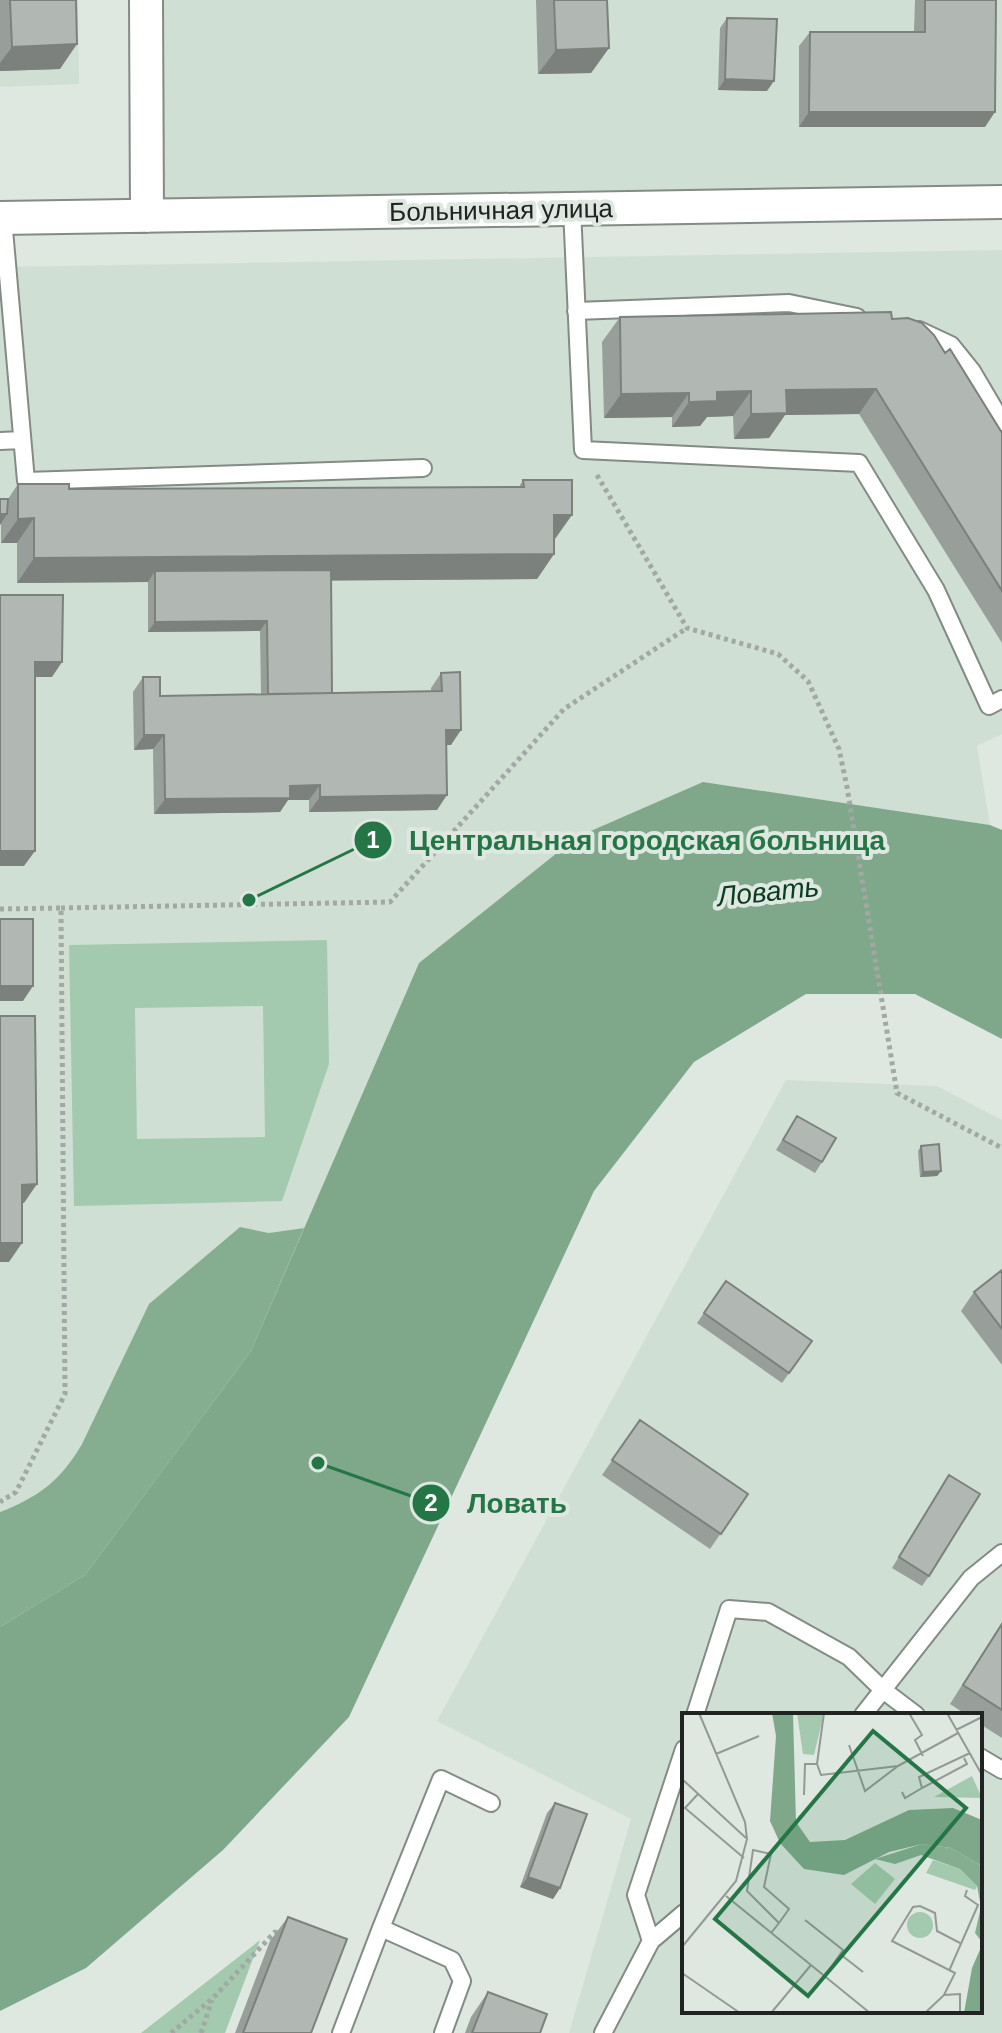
<svg xmlns="http://www.w3.org/2000/svg" width="1002" height="2033" viewBox="0 0 1002 2033" font-family="Arial,sans-serif">
	<style>
		.built { fill: #d0dfd4; fill-rule: evenodd }
		.green { fill: #a3caae; fill-rule: evenodd }
		.forest { fill: #85ae91 }
		.water { fill: #7fa88b }
		.lines { fill: none; stroke-linecap: round; stroke-linejoin: round }
		.service-casing { stroke: #838b85; stroke-width: 20 }
		.minor-casing { stroke: #838b85; stroke-width: 36 }
		.path { stroke: #a2a8a3; stroke-width: 5; stroke-dasharray: 4 4; stroke-linecap: butt }
		.service { stroke: #fff; stroke-width: 16 }
		.minor { stroke: #fff; stroke-width: 32 }
		.wall { fill: #989e9a }
		.shaded-wall { fill: #7c817d }
		.building { fill: #b1b8b3; stroke: #7c817d; stroke-width: 2 }
		.labels { text-anchor: middle; stroke-width: 8; stroke-linejoin: round; paint-order: stroke }
		.street-label { font-size: 26px; fill: #202321; stroke: #dfe7e1 }
		.water-label { font-size: 28px; font-style: italic; fill: #093d20; stroke: #dfe7e1 }
		.inset-road { fill: none; stroke: #939994; stroke-width: 2 }
		.view { fill: #257647; fill-opacity: 0.15; stroke: #257647; stroke-width: 4 }
		.inset-edge { fill: none; stroke: #202321; stroke-width: 4 }
		.leader { fill: none; stroke: #257647; stroke-width: 3 }
		.callout-dot { fill: #257647; stroke: #dfe7e1; stroke-width: 3 }
		.mark-label { font-size: 24px; text-anchor: middle; font-weight: bold; fill: #fff }
		.callout-label { font-size: 28px; text-anchor: middle; font-weight: bold; fill: #257647; stroke: #dfe7e1; stroke-width: 8; stroke-linejoin: round; paint-order: stroke }
	</style>
	<rect width="100%" height="100%" fill="#dfe7e1"/>
	<path class="built" d="M0,0H78L79,84L0,87Z
		M159,0H1002V191L162,204Z
		M1002,250V734L977,746L990,825L703,782L419,963L304,1228L269,1233L240,1227L149,1304L82,1444L70,1465L54,1483L35,1497L0,1512V267Z
		M786,1080L937,1086L1002,1120V2033H569L631,1819L437,1721ZM684,1715H980V2011H684Z"/>
	<path class="green" d="M327,940L329,1064L282,1201L74,1206L69,945ZM263,1006L265,1137L137,1139L135,1008Z
		M260,1940L225,2033H141Z"/>
	<path class="forest" d="M240,1227L269,1233L304,1228L251,1351L85,1575L0,1627V1512C39,1497 61,1480 82,1444L149,1304Z"/>
	<path class="water" d="M703,782L990,825L1002,830V1039L915,994H806L694,1062L594,1191L349,1717L223,1850L86,1968L0,2011V1627L85,1575L251,1351L419,963L577,837Z"/>
	<g class="lines">
		<g class="service-casing">
			<path id="service" d="M572,209L583,450L859,463L936,590L989,706L1002,699
				M3,218L26,481L423,468
				M576,311L789,303L857,317
				M919,330L951,345L972,371L1002,422
				M0,441L22,440
				M695,1715L729,1609L768,1612L849,1657L883,1690L916,1715
				M863,1715L971,1578L1002,1553
				M980,1757L1002,1770
				M381,1928L452,1960L462,1981L443,2033
				M651,1941L636,1895L684,1749
				M341,2033L381,1928L441,1779L491,1803
				M603,2033L651,1941L684,1913"/>
		</g>
		<g class="minor-casing">
			<path id="minor" d="M146,0L147,216
				M0,218L1002,202"/>
		</g>
		<path class="path" d="M597,475L687,628L778,654L808,681L839,749L847,787L897,1093L1002,1148
			M61,908L390,902L564,709L687,628
			M0,909L61,908L65,1394L16,1492L0,1502
			M171,2033L212,1999L275,1932L280,1934
			M201,2033L212,2000"/>
		<use href="#service" class="service"/>
		<use href="#minor" class="minor"/>
	</g>
	<path class="wall" d="M0,0H76L60,69L0,71Z
		M536,0H607L609,48L591,73L538,74Z
		M915,0H996L985,127H799V46L810,32H914Z
		M727,18L767,91L718,90L720,28Z
		M620,317L892,319L945,353L1002,433V643L859,414L785,415L769,438L734,439L733,416L707,417L700,426L672,427V417L604,418L602,342Z
		M523,480L555,539L554,554L537,579L331,580L332,693L431,691V688L441,673L451,745H446L437,810L309,812V800H288L280,812L154,814L153,749L134,750L133,692L143,677L160,696L261,694L260,631L148,632V582L17,583V543H1V524L0,525L8,499L18,484L69,489L519,487Z
		M797,1116L822,1162L815,1173L776,1150Z
		M921,1146L941,1171L937,1176L920,1177L918,1151Z
		M1002,1270V1365L961,1311L974,1292Z
		M726,1281L812,1341L782,1383L697,1323Z
		M640,1420L748,1494L710,1549L602,1475Z
		M949,1475L929,1576L922,1586L892,1568Z
		M1002,1622V1738L980,1724V1715H967L950,1704Z
		M555,1803L560,1888L553,1899L520,1887L547,1813Z
		M288,1917L311,2033H235L270,1941Z
		M488,1992L540,2033H465L471,2017Z"/>
	<path class="shaded-wall" d="M77,44L60,69L0,71V63L12,47Z
		M609,48L591,73L538,74L556,50Z
		M725,79L774,81L767,91L718,90Z
		M809,112H995L985,127H799Z
		M876,389L859,414L785,415L769,438L734,439L751,414L786,390Z
		M751,391L733,416L707,417L700,426L672,427L689,402L717,392Z
		M689,393L672,417L604,418L621,394Z
		M0,514H7L0,525Z
		M554,515H572L555,539Z
		M34,518L17,543H1L18,519Z
		M554,554L537,579L155,582V571L148,582L17,583L34,558Z
		M267,621L260,631L148,632L155,622Z
		M35,662H62L52,677H25Z
		M446,730H461L451,745H436Z
		M144,735H164L153,749L134,750Z
		M320,785L309,800H288L280,812L154,814L165,799L290,786Z
		M447,795L437,810L309,812L320,797Z
		M0,851H35L24,866H0Z
		M0,986H33L23,1001H0Z
		M941,1171L937,1176L920,1177L923,1172Z
		M37,1184L24,1203L8,1204L22,1185Z
		M0,1243H22L9,1262H0Z
		M528,1877L560,1888L553,1899L520,1887Z"/>
	<path class="building" d="M10,0H76L77,44L12,47Z
		M554,0H607L609,48L556,50Z
		M925,0H996L995,112H809L810,32H925Z
		M727,18L777,19L774,81L725,79Z
		M891,312L892,319L908,318L922,323L934,335L945,353L950,349L1002,433V591L876,389L786,390L787,413L751,414V391L717,392V401L689,402V393L621,394L620,317Z
		M523,480H572V515H554V554L34,558V518L18,519V484H69V489L524,487Z
		M0,499H8L7,514H0Z
		M331,570L332,693L268,694L267,621L155,622V571Z
		M0,595H63L62,662H35V851H0Z
		M460,672L461,730H446L447,795L320,797V785L290,786V798L165,799L164,735H144L143,677H160V696L335,693L442,691L441,673Z
		M0,919H33V986H0Z
		M0,1016H35L37,1184L22,1185V1243H0Z
		M797,1116L836,1138L822,1162L783,1140Z
		M939,1144L941,1171L923,1172L921,1146Z
		M1002,1270V1329L974,1292Z
		M726,1281L812,1341L789,1373L704,1313Z
		M640,1420L748,1494L721,1534L612,1460Z
		M949,1475L980,1494L929,1576L899,1557Z
		M1002,1624V1710L963,1685Z
		M555,1803L587,1814L560,1888L528,1877Z
		M288,1917L347,1939L311,2033H243Z
		M488,1992L547,2014L540,2033H472Z"/>
	<g class="labels">
		<g class="street-label">
			<text transform="translate(501 210) rotate(-1)" y="9">Больничная улица</text>
		</g>
		<g class="water-label">
			<text transform="translate(768 891) rotate(-6)" y="10">Ловать</text>
		</g>
	</g>
	<g transform="translate(682 1713)">
		<rect width="300" height="300" fill="#dfe7e1"/>
		<path d="M115,0H142L132,42L121,41ZM290,63L300,85L252,84ZM251,147L278,156L295,173L293,177L244,160ZM193,150L213,166L193,191L169,171ZM225 212a13 13 0 1 1 26 0a13 13 0 1 1-26 0Z" fill="#a3caae"/>
		<path d="M240,131L269,135L300,153V229L293,220L299,194L295,173L278,156L239,142L213,151L193,146Z" fill="#85ae91"/>
		<path d="M90,0H111L114,109L128,129L163,127L227,97L271,95L300,107V153L269,135L240,131L207,139L162,162L122,156L98,130L88,108L94,23ZM300,232V300H282L290,255Z" fill="#7fa88b"/>
		<path class="inset-road" d="M142,0L135,51L139,62L216,53L276,20M227,0L240,22L233,27L241,43M265,0L300,62M274,17L300,4M167,32L183,78L216,53M34,41L77,23M0,66L64,125M240,75L237,64L288,40M220,79L223,85L240,75L285,51L282,45M16,81L3,95L62,145M122,82L123,51H135M44,183L188,300M123,207L161,237L143,263M89,220L97,210L107,196L82,174L89,141L71,137L65,178L97,210M0,234L54,168L65,126L63,109L17,0M158,241L181,259M267,258L296,192L283,183L285,177M0,260L58,300M262,282L273,260L210,228L231,194L238,193L253,200L255,218L278,230M89,300L129,252M243,300L262,282L278,281V300"/>
		<path class="view" d="M191,18L284,95L126,283L33,206Z"/>
		<rect width="300" height="300" class="inset-edge"/>
	</g>
	<path class="leader" d="M249 900L373 840M318 1463L431 1503"/>
	<g class="callout-dot">
		<circle cx="249" cy="900" r="8"/>
		<circle cx="318" cy="1463" r="8"/>
		<circle cx="373" cy="840" r="20"/>
		<circle cx="431" cy="1503" r="20"/>
	</g>
	<g class="mark-label">
		<text x="373" y="848">1</text>
		<text x="431" y="1511">2</text>
	</g>
	<g class="callout-label">
		<text x="647" y="850">Центральная городская больница</text>
		<text x="517" y="1513">Ловать</text>
	</g>
</svg>
